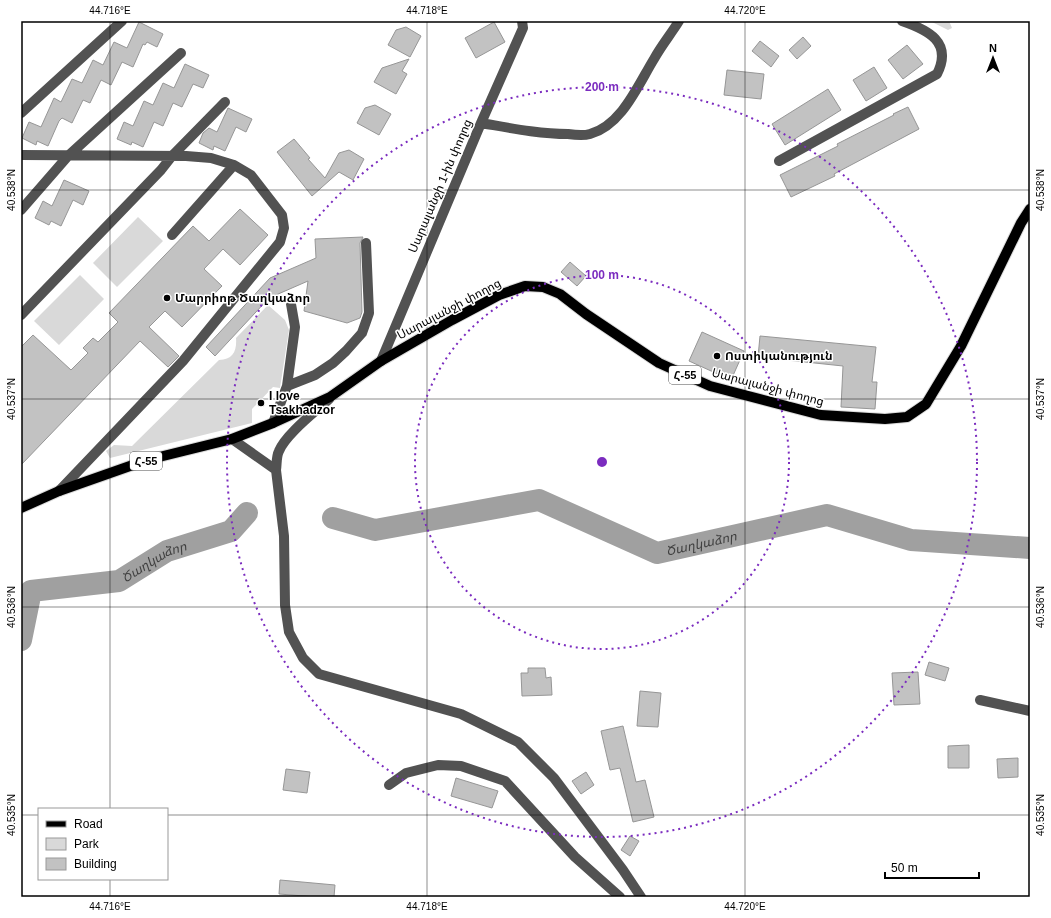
<svg xmlns="http://www.w3.org/2000/svg" width="1051" height="918" viewBox="0 0 1051 918" font-family="Helvetica,'Noto Sans Armenian',sans-serif">
	<style>
		.green { fill: #d9d9d9 }
		.lines { fill: none; stroke-linecap: round; stroke-linejoin: round }
		.river { stroke: #a0a0a0; stroke-width: 22 }
		.building { fill: #c2c2c2; stroke: #969696 }
		.major-casing { stroke: #dbdbdb; stroke-width: 12 }
		.minor { stroke: #525252; stroke-width: 10 }
		.major { stroke: #000; stroke-width: 10 }
		.ticks { fill: none; stroke: #000; stroke-width: 1; stroke-opacity: 0.45 }
		.ring { fill: none; stroke: #7b2cbf; stroke-width: 2; stroke-dasharray: 2 4 }
		.poi-dot { fill: #000; stroke: #fff; stroke-width: 1.5 }
		.labels { text-anchor: middle; stroke-width: 3; stroke-linejoin: round; paint-order: stroke }
		.shield { fill: #fff; stroke: #4c4c4c; stroke-width: 1 }
		.shield-label { font-size: 11px; font-weight: bold; fill: #000 }
		.street-label { font-size: 12px; fill: #000; stroke: #fff }
		.poi-label { font-size: 12px; font-weight: bold; fill: #000; stroke: #fff; text-anchor: start }
		.water-label { font-size: 13px; font-style: italic; fill: #414141; stroke: #fff }
		.centre { fill: #7b2cbf; stroke: #fff; stroke-width: 2 }
		.ring-label { font-size: 12px; text-anchor: middle; font-weight: bold; fill: #7b2cbf; stroke: #fff; stroke-width: 3; stroke-linejoin: round; paint-order: stroke }
		.neatline { fill: none; stroke: #000; stroke-width: 1.5 }
		.ticks-label { font-size: 10px; text-anchor: middle; fill: #000 }
	</style>
	<rect width="100%" height="100%" fill="#fff"/>
	<path class="green" d="M930,21H949L952,28L948,30Z
		M138,217L163,241L117,287L93,263Z
		M80,275L104,299L59,345L34,321Z
		M268,305L285,320L289,330L280,388L273,387L252,409V423L110,458L106,451L114,445L132,446L219,360C233,360 237,351 236,338Z"/>
	<g class="lines">
		<g class="river">
			<path id="s1" d="M333,518L375,530L539,500L657,553L827,515L911,540L1030,548"/>
			<path id="s2" d="M21,640L31,591L119,581L167,551L231,531L247,513"/>
		</g>
	</g>
	<path class="building" d="M139,22L163,34L157,47L147,42L145,45L143,44L133,67L122,62L111,85L101,80L90,103L83,100L72,123L62,118L59,121L48,146L37,141L36,145L22,138L29,122L41,127L54,98L61,102L72,79L82,83L93,60L103,65L114,42L127,48Z
		M494,22L505,42L476,58L465,38Z
		M406,27L421,36L410,57L388,45L396,30Z
		M803,37L811,46L797,59L789,50Z
		M760,41L779,56L771,67L752,51Z
		M907,45L923,64L903,79L888,60Z
		M409,59L402,71L407,74L396,94L374,82L382,68Z
		M185,64L209,75L203,88L193,84L182,107L173,103L163,126L154,122L143,147L132,142L131,145L117,139L124,122L133,126L144,101L153,105L163,83L174,88Z
		M874,67L887,88L866,101L853,80Z
		M727,70L764,74L761,99L724,95Z
		M828,89L841,110L785,145L772,124Z
		M375,105L391,114L379,135L357,123L365,108Z
		M908,107L919,129L834,174L835,176L791,197L780,175L838,146L837,144L894,115L893,114Z
		M228,108L252,119L246,132L236,127L225,151L214,146L213,150L199,143L203,133L209,128L217,132Z
		M294,139L310,158L308,159L325,178L339,153L349,150L364,159L353,180L339,172L312,196L277,152Z
		M64,180L89,191L83,205L73,200L61,226L51,221L49,225L35,218L43,201L52,206Z
		M240,209L268,235L240,265L223,249L204,269L222,286L182,327L165,311L149,327L179,356L168,367L140,341L21,465V347L33,335L71,370L88,353L83,348L93,338L98,342L118,322L109,313L193,226L209,241Z
		M363,237L360,243L362,312L360,318L347,323L304,311L308,281L269,298L215,356L206,347L270,278L316,258L315,239Z
		M570,262L586,276L577,286L561,272Z
		M702,332L744,351L731,380L689,361Z
		M760,336L876,347L872,382H877L875,409L841,407L843,366L758,357Z
		M929,662L949,668L945,681L925,675Z
		M528,668H545L546,678L551,677L552,695L522,696L521,673H528Z
		M918,672L920,704L894,705L892,673Z
		M640,691L661,693L658,727L637,726Z
		M623,726L636,782L645,780L654,817L633,822L620,768L610,770L601,731Z
		M969,745V768H948V746Z
		M1018,758V777L998,778L997,759Z
		M286,769L310,772L307,793L283,790Z
		M586,772L594,785L581,794L572,781Z
		M456,778L498,791L492,808L451,796Z
		M630,836L639,841L630,856L621,850Z
		M280,880L335,885L334,897H317L279,894Z"/>
	<g class="lines">
		<g class="major-casing">
			<path id="major" d="M21,508L59,491L147,460L232,439L273,423L330,397L381,361L452,320L499,295L525,286L543,287L560,294L586,314L659,363L710,386L821,415L885,419L907,417L926,404L961,346L1021,223L1030,209"/>
		</g>
		<path class="minor" d="M21,113L122,21
			M481,123C510,128 539,134 568,134C575,135 583,136 590,134C622,125 638,85 654,59C661,46 671,34 679,21
			M21,155L186,156L211,158L234,165L251,175L282,215L284,228L280,242L183,361L59,491
			M779,161L937,74C953,42 928,30 902,21
			M21,210L68,156L181,53
			M172,235L234,165
			M21,315L161,170L172,156L225,102
			M381,361L481,123L523,28L522,21
			M287,386L315,375L333,363L346,351L362,333L369,313L366,243
			M329,399C315,412 286,434 279,451C276,457 277,464 276,470L284,536L285,605L289,632L303,658L319,674L461,714L518,742L554,778L623,870L641,897
			M273,423L287,386L295,327L291,304
			M232,439L276,470
			M980,700L1030,711
			M389,785L406,773L438,765L461,766L505,781L575,857L620,897"/>
		<use href="#major" class="major"/>
	</g>
	<path class="ticks" d="M110,21V809M427,21V897M745,21V897M21,190H1030M21,399H1030M21,607H1030M21,815H39M167,815H1030M110,879V897"/>
	<g class="ring">
		<circle cx="602" cy="462" r="187"/>
		<circle cx="602" cy="462" r="375"/>
	</g>
	<g class="poi-dot">
		<circle cx="167" cy="298" r="4"/>
		<circle cx="717" cy="356" r="4"/>
		<circle cx="261" cy="403" r="4"/>
	</g>
	<g class="labels">
		<g class="shield">
			<rect x="669" y="366" width="32" height="18" rx="3"/>
			<rect x="130" y="452" width="32" height="18" rx="3"/>
		</g>
		<g class="shield-label">
			<text x="685" y="379">Հ-55</text>
			<text x="146" y="465">Հ-55</text>
		</g>
		<g class="street-label">
			<text transform="translate(440 186) rotate(-67)" y="4">Սարալանջի 1-ին փողոց</text>
			<text transform="translate(449 309) rotate(-28)" y="4">Սարալանջի փողոց</text>
			<text transform="translate(768 387) rotate(15)" y="4">Սարալանջի փողոց</text>
		</g>
		<g class="poi-label">
			<text x="175" y="302">Մարրիոթ Ծաղկաձոր</text>
			<text x="725" y="360">Ոստիկանություն</text>
			<text x="269" y="400">I love<tspan x="269" dy="14">Tsakhadzor</tspan></text>
		</g>
		<g class="water-label">
			<text dy="5" stroke="none"><textPath href="#s1" startOffset="385">Ծաղկաձոր</textPath></text>
			<text dy="5" stroke="none"><textPath href="#s2" startOffset="179">Ծաղկաձոր</textPath></text>
		</g>
	</g>
	<circle cx="602" cy="462" r="6" class="centre"/>
	<g class="ring-label">
		<text x="602" y="91">200 m</text>
		<text x="602" y="279">100 m</text>
	</g>
	<rect width="1051" height="918" fill="none" stroke="#ffffff" stroke-width="44"/>
	<rect x="38" y="808" width="130" height="72" fill="#ffffff" stroke="#999999"/>
	<rect x="46" y="821" width="20" height="6" fill="#000000" stroke="#999999"/>
	<text x="74" y="828" font-size="12" fill="#000000">Road</text>
	<rect x="46" y="838" width="20" height="12" fill="#d9d9d9" stroke="#999999"/>
	<text x="74" y="848" font-size="12" fill="#000000">Park</text>
	<rect x="46" y="858" width="20" height="12" fill="#c2c2c2" stroke="#999999"/>
	<text x="74" y="868" font-size="12" fill="#000000">Building</text>
	<g transform="translate(993 58)" stroke="#ffffff" stroke-width="3" paint-order="stroke">
	<path d="M0-3L7 15L0 10L-7 15Z" fill="#000000"/>
	<text y="-6" font-size="11" font-weight="bold" text-anchor="middle" fill="#000000">N</text>
	</g>
	<path d="M885 872v6h94v-6" fill="none" stroke="#000000" stroke-width="2"/>
	<text x="891" y="872" font-size="12" fill="#000000" stroke="#ffffff" stroke-width="3" paint-order="stroke">50 m</text>
	<rect x="22" y="22" width="1007" height="874" class="neatline"/>
	<g class="ticks-label">
		<text x="110" y="14">44.716°E</text>
		<text x="427" y="14">44.718°E</text>
		<text x="745" y="14">44.720°E</text>
		<text transform="translate(11 190) rotate(-90)" y="4">40.538°N</text>
		<text transform="translate(1040 190) rotate(-90)" y="4">40.538°N</text>
		<text transform="translate(11 399) rotate(-90)" y="4">40.537°N</text>
		<text transform="translate(1040 399) rotate(-90)" y="4">40.537°N</text>
		<text transform="translate(11 607) rotate(-90)" y="4">40.536°N</text>
		<text transform="translate(1040 607) rotate(-90)" y="4">40.536°N</text>
		<text transform="translate(11 815) rotate(-90)" y="4">40.535°N</text>
		<text transform="translate(1040 815) rotate(-90)" y="4">40.535°N</text>
		<text x="110" y="910">44.716°E</text>
		<text x="427" y="910">44.718°E</text>
		<text x="745" y="910">44.720°E</text>
	</g>
</svg>
